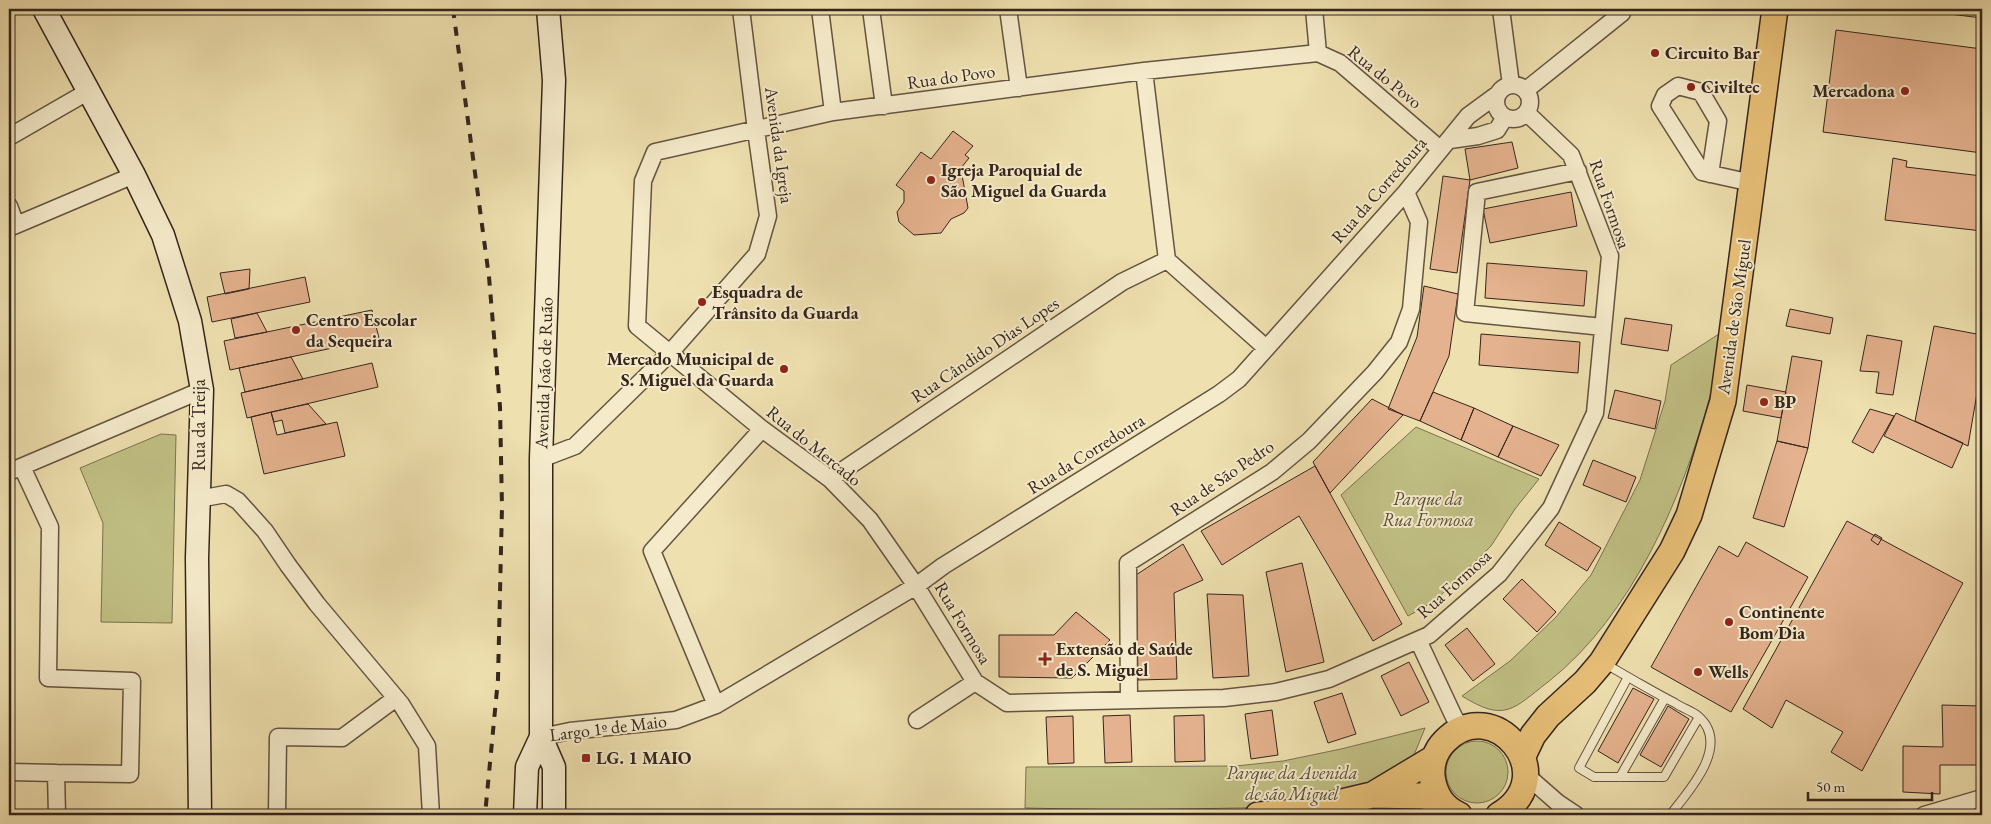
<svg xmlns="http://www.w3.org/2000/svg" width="1991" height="824" viewBox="0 0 1991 824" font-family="'EB Garamond',serif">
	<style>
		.green { fill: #c1c085; stroke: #7b7251 }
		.building { fill: #e4b28e; stroke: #35251d }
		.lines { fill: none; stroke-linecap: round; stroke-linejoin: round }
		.lane-casing { stroke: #645442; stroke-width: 10 }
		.street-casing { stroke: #645442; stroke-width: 19 }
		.secondary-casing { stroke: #35251d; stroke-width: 25 }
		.primary-casing { stroke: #35251d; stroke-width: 28 }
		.lane { stroke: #f5ebcb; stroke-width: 8 }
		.street { stroke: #f5ebcb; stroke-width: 16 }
		.secondary { stroke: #f5ebcb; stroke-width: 22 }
		.primary { stroke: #e8c078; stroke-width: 25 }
		.rail { stroke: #35251d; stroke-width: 4; stroke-dasharray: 9 9; stroke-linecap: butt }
		.poi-dot { fill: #8f2418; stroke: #f5ebcb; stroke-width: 2 }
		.labels { text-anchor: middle; stroke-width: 4; stroke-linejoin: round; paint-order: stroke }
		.poi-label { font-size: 18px; font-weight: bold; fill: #35251d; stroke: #f5ebcb; text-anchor: start }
		.street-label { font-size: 18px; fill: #35251d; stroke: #f5ebcb }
		.park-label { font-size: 18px; font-style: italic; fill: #584c37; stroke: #f5ebcb }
	</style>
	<rect width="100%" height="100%" fill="#efe0af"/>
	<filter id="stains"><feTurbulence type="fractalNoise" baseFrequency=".004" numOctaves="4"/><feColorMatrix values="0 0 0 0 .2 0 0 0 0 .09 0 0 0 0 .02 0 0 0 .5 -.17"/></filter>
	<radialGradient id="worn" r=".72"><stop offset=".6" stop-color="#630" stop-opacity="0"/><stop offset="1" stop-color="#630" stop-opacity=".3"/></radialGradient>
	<path class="green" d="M1722,332C1718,353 1715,375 1710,396C1683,497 1632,616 1548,682C1513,709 1505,723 1462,696L1510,661L1556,617L1591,575L1640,480L1665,401L1671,365Z
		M1416,427L1539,479L1515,509L1491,546L1435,601L1408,616L1341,495Z
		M161,434L176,435L172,623L101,622L103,523L80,468Z
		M1425,728L1414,755L1408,763L1379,784L1296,807L1124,810L1025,808L1026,767L1236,766L1283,761L1341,749Z
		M1446 772a31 31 0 1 1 62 0a31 31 0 1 1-62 0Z"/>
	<path class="building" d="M1910,9H1942L1941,13L1910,10Z
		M1942,9H1982V18L1941,13Z
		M1836,30L1982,49V153L1823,132Z
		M953,131L973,146L965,155L969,158L961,168L965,171L962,175L968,208L964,213L951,219L941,233L914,235L899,222L897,212L904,202V191L896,185L921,152L931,159Z
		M1512,142L1518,168L1470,180L1465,149Z
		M1893,158L1907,161L1906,167L1982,176V231L1885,220Z
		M1443,176L1470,180L1457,273L1430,269Z
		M1571,192L1577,226L1490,243L1483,209Z
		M1487,263L1587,271L1584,306L1485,298Z
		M250,269L249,289L225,294L220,273Z
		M305,277L310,302L212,322L207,297Z
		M1424,286L1458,294L1449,356L1420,421L1388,409L1417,337Z
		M1790,309L1833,318L1830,334L1786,326Z
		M372,310L379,338L230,370L224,341Z
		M257,313L267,332L235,338L231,319Z
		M1625,318L1672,325L1668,351L1621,344Z
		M1934,326L1982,335V364L1968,446L1915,421Z
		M1481,334L1580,342L1578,373L1479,365Z
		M1867,335L1902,341L1893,395L1876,393L1879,372L1860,371Z
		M1792,356L1822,361L1808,448L1777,441Z
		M291,357L303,379L245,392L239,368Z
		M372,363L378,387L247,418L241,393Z
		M1747,385L1786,392L1781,418L1743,411Z
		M1615,390L1661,401L1655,429L1608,418Z
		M1433,392L1474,408L1461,440L1420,421Z
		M1372,399L1403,415L1330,493L1313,462Z
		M308,404L326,424L285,433L282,420L274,422L271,412Z
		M1474,408L1513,426L1498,457L1461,440Z
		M1870,409L1894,416L1873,453L1852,442Z
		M271,412L277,435L337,422L345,456L264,474L251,417Z
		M1896,413L1963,443L1952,468L1884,436Z
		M1513,426L1559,445L1541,476L1498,457Z
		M1777,441L1808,448L1784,527L1753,518Z
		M1593,460L1636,477L1626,502L1583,485Z
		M1315,466L1402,624L1373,641L1299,516L1222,565L1201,531Z
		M1847,521L1963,583L1862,771L1831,752L1843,732L1786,700L1772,728L1743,709Z
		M1559,522L1601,548L1587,571L1545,545Z
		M1875,534L1882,538L1878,545L1871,540Z
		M1746,542L1808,577L1731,712L1651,667L1719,546L1738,557Z
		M1183,544L1203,580L1174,593L1177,679L1138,680L1136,575Z
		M1302,563L1324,662L1286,672L1266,572Z
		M1522,579L1556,612L1537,632L1503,599Z
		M1207,594L1243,595L1249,676L1213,678Z
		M1076,612L1110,640L1072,678L999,677V635H1054Z
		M1467,628L1495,664L1473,681L1445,645Z
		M1409,662L1429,702L1401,716L1381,676Z
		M1633,688L1654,699L1618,763L1598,751Z
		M1342,693L1356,734L1328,743L1314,702Z
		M1942,705L1982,706V765H1940V794L1903,792V746L1943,747Z
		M1668,706L1689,719L1661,767L1640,755Z
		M1272,710L1278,755L1251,759L1245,714Z
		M1130,715L1132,762L1105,763L1103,716Z
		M1204,715L1205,761L1175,762L1174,716Z
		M1073,716L1074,763L1048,764L1046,717Z"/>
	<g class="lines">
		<g class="lane-casing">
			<path id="lane" d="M1604,663L1628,677
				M1620,777L1665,698
				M1670,815C1688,792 1732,745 1698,716C1692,711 1682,708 1675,703C1659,695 1644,686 1628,677L1579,768L1594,777H1664L1699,717"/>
		</g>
		<g class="street-casing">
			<path id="street" d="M820,9L833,112
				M871,9L884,106
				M1008,9L1019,88
				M1314,9L1318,53
				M1501,9L1511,85
				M1144,71L1167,260L1266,348
				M1496 102a17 17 0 1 1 34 0a17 17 0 1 1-34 0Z
				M1526,90L1622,13L1623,9
				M9,137L89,91
				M1450,140L1478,136L1497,130L1505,117
				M1440,149L1340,63L1318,53L1144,71L833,112L655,152L643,181L637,326L762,429L830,479L870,520L916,586L975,682L1007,703L1224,698L1276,692L1329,679L1429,635L1499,574L1551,508L1595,413L1610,256L1571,155L1527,113
				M1578,171L1477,192L1465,313L1603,327
				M1710,174L1718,121L1701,92L1678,86L1665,95L1660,106L1702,172L1752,183
				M9,206L16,225
				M9,228L134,175
				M541,459L575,446L669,354L757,254L768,216L756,130L741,9
				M22,467L50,527L48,678L132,681L130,774L56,773
				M9,472L202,390
				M830,479L1122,282L1167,260
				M198,499L226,494L238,501L265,531L288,565L317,604L401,704L427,746L431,815
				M1418,640L1454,717L1462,729
				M1129,700L1128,563L1272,472L1309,441L1375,372L1399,342L1411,309L1419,222L1406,192
				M716,705L652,551L762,429
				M917,720L975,682
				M541,737L570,731L676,720L716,705L916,586L943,566L1219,394L1239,379L1406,192L1468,116L1498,94
				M9,772L56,773L57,815
				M1526,775L1558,803L1576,815
				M277,815L278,737L342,738L396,698
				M1924,815L1982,798"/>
		</g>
		<g class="secondary-casing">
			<path id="secondary" d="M44,9L134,175L163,235L190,321L202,390L197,558L200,815
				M548,9L554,80L541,459V737L554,767V815
				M525,815L527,767L541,737"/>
		</g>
		<g class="primary-casing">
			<path id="primary" d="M1523,756L1533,735L1548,716L1585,682L1602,662L1672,551L1689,515L1723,401L1775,9
				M1374,794L1434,758
				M1258,815L1300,812L1372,795L1422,796L1439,798
				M1459,815C1443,808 1434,793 1432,776C1431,763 1436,750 1445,741C1493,691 1565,776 1499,815"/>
		</g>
		<use href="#lane" class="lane"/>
		<use href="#street" class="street"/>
		<use href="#secondary" class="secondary"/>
		<use href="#primary" class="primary"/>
		<path class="rail" d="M453,9L489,277L500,407L502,507L498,679L485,815"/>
	</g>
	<g class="poi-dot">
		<circle cx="1655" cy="53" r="5"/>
		<circle cx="1691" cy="87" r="5"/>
		<circle cx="1905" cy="91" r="5"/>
		<circle cx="931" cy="180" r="5"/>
		<circle cx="702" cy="302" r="5"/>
		<circle cx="296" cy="330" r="5"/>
		<circle cx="784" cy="369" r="5"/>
		<circle cx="1764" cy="402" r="5"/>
		<circle cx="1729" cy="622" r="5"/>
		<path d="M1042.5 651.5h5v5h5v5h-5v5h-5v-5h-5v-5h5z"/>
		<circle cx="1698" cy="672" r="5"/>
		<rect x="581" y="753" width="10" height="10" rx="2.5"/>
	</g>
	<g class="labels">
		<g class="poi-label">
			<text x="1665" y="59">Circuito Bar</text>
			<text x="1701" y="93">Civiltec</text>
			<text x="1895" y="97" text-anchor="end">Mercadona</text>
			<text x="941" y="176">Igreja Paroquial de<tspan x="941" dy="21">São Miguel da Guarda</tspan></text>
			<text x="712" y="298">Esquadra de<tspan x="712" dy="21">Trânsito da Guarda</tspan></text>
			<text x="306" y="326">Centro Escolar<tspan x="306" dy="21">da Sequeira</tspan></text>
			<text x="774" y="365" text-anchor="end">Mercado Municipal de<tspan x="774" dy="21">S. Miguel da Guarda</tspan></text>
			<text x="1774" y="408">BP</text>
			<text x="1739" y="618">Continente<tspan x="1739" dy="21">Bom Dia</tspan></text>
			<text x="1056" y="655">Extensão de Saúde<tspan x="1056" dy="21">de S. Miguel</tspan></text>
			<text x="1708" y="678">Wells</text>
			<text x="596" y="764">LG. 1 MAIO</text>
		</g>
		<g class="street-label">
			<text transform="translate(951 77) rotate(-8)" y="6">Rua do Povo</text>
			<text transform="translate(1385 77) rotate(39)" y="6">Rua do Povo</text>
			<text transform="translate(779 145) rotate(82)" y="6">Avenida da Igreja</text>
			<text transform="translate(1379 190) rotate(-49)" y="6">Rua da Corredoura</text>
			<text transform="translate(1610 204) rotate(71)" y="6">Rua Formosa</text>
			<text transform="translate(1734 317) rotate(-82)" y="6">Avenida de São Miguel</text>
			<text transform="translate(985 350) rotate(-34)" y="6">Rua Cândido Dias Lopes</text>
			<text transform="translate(544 373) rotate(-88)" y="6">Avenida João de Ruão</text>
			<text transform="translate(199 425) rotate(-90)" y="6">Rua da Treija</text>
			<text transform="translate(814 446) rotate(39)" y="6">Rua do Mercado</text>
			<text transform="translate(1086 454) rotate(-32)" y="6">Rua da Corredoura</text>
			<text transform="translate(1222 478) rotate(-34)" y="6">Rua de São Pedro</text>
			<text transform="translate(1454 584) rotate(-42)" y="6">Rua Formosa</text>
			<text transform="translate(963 623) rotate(59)" y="6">Rua Formosa</text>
			<text transform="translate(608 728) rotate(-7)" y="6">Largo 1º de Maio</text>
		</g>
		<g class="park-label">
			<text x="1428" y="505">Parque da<tspan x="1428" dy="21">Rua Formosa</tspan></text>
			<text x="1292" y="779">Parque da Avenida<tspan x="1292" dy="21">de são Miguel</tspan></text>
		</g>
	</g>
	<rect width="1991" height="824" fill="none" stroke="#efe0af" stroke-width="30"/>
	<rect x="10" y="10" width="1971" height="804" fill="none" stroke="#35251d" stroke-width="2.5"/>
	<rect x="15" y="15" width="1961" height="794" fill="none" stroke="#35251d"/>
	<path d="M1808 792v8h124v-8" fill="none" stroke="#35251d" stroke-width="2.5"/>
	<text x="1816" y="792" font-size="15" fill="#35251d" stroke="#f5ebcb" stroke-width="4" paint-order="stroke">50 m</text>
	<rect width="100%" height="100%" filter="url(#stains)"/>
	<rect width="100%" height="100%" fill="url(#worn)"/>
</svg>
